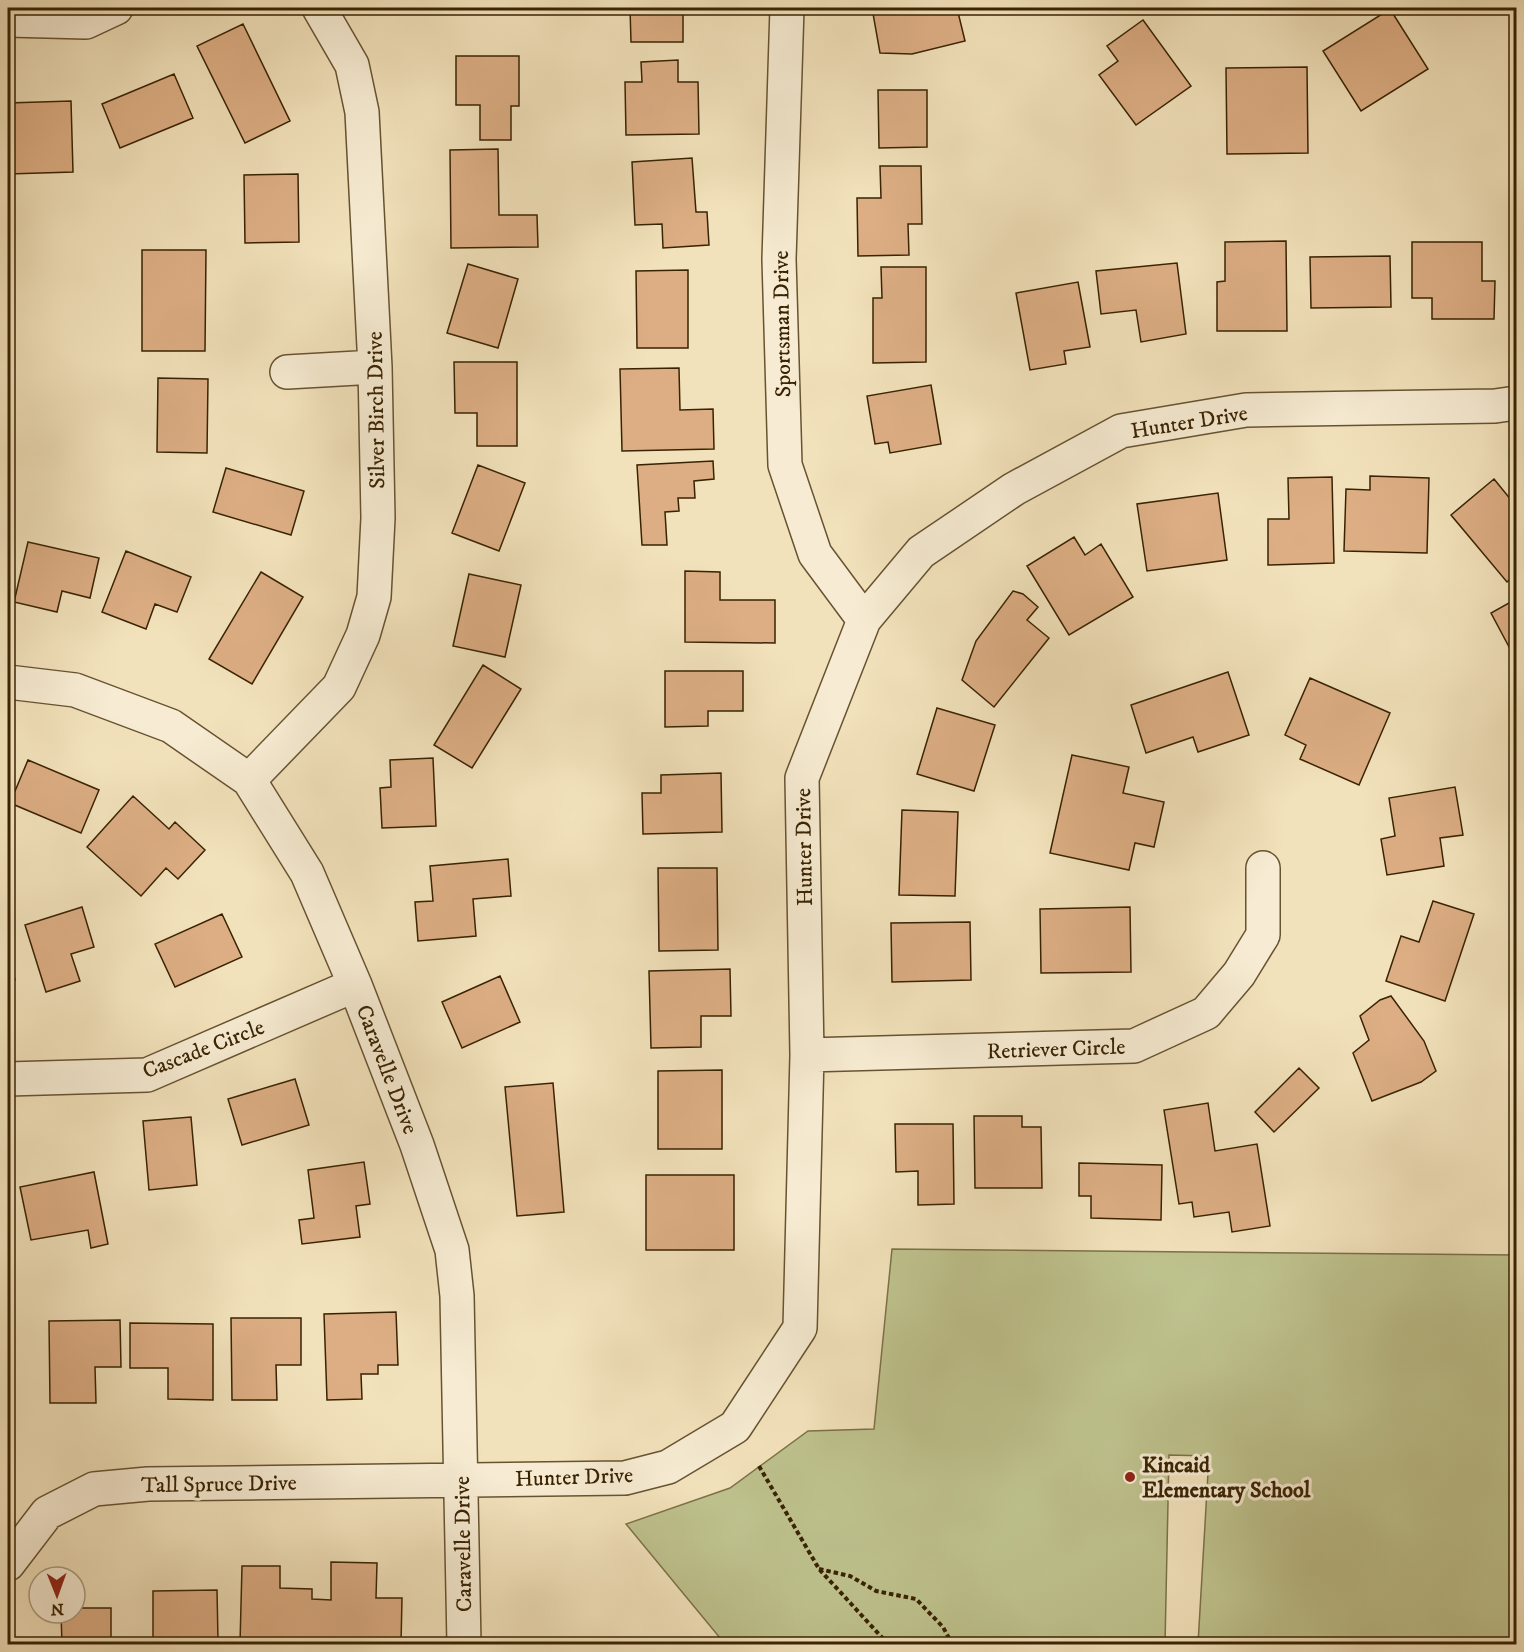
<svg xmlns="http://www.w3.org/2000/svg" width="1524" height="1652" viewBox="0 0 1524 1652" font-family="'IM FELL DW Pica',serif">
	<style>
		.green { fill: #bec28d; stroke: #7c7248; stroke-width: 1.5 }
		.building { fill: #ddae84; stroke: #392303; stroke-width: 1.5 }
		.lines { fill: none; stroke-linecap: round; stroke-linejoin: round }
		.minor-casing { stroke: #675331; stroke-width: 36 }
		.path { stroke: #392303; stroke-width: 4; stroke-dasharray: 4.5 3; stroke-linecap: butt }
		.minor { stroke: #f7ecd3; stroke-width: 33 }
		.poi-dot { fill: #8f2418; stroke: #f7ecd3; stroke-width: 2 }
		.labels { text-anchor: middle; stroke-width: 6; stroke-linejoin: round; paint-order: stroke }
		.street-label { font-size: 22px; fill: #392303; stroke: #f7ecd3 }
		.poi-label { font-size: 22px; font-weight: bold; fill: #392303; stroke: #f7ecd3; text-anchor: start }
	</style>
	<rect width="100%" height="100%" fill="#f2e2bb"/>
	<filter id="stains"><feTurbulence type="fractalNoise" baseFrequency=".00333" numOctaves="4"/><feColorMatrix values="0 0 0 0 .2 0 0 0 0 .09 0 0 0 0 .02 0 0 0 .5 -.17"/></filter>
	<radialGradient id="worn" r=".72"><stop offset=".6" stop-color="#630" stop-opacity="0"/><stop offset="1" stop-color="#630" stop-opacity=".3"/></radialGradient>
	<path class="green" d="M892,1249L1516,1255V1644H1198L1209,1456L1169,1455L1165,1644H725L626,1524L730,1488L808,1431L874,1429Z"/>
	<path class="building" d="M630,8H683V42H631Z
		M872,8H957L965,41L912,54L880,53Z
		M1390,9L1428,69L1361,111L1323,51Z
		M1143,20L1191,86L1136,125L1099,75L1118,61L1107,46Z
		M243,24L290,121L245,143L197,46Z
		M456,56H519V106H511V140H480V105H456Z
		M678,60V82H698L699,134L626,135L625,82H642L641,62Z
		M1307,67L1308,153L1227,154L1226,68Z
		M174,74L193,118L120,148L102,104Z
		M878,90H927V147L879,148Z
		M71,101L73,172L8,174V103Z
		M498,149L499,215H537L538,247L451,248L450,150Z
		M692,158L696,212H707L709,245L663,248L662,224L635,225L632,162Z
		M880,166H921L922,224H908L909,255L858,256L857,198H881Z
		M298,174L299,242L245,243L244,175Z
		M1286,241L1287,331H1217V282L1225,281V242Z
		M1412,242H1482V281H1495L1494,319H1432V298H1412Z
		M142,250H206L205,351H142Z
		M1390,256L1391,307L1311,308L1310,257Z
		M1177,263L1186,334L1141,342L1136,310L1101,314L1096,271Z
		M468,264L518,279L498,348L447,333Z
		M881,267H926V362L873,363V298H882Z
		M688,270V348H637L636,271Z
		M1078,282L1090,347L1064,351L1066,364L1030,370L1016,293Z
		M454,362H517V446H477V413H455Z
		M679,368L680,410L713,409L714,449L622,451L620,369Z
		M158,378L208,379L207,453L157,452Z
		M931,385L941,444L890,453L888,442L875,444L867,396Z
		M713,461L714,479L694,481L695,498H678L679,511L665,512L667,545H642L637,465Z
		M478,465L525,483L499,551L452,533Z
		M226,468L304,491L291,535L213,512Z
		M1370,476L1429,478L1427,553L1344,551L1346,489L1370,490Z
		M1332,477L1334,563L1268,565V519H1289L1288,478Z
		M1494,479L1516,506V574L1507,582L1451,515Z
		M1218,493L1227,560L1147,571L1137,504Z
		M1074,537L1085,555L1101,544L1133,597L1069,635L1027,566Z
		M28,542L99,558L90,598L62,591L57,612L14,602Z
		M126,551L191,577L177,612L155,604L146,629L102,612Z
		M685,571L720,572V600H775V643L685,642Z
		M261,572L303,597L252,684L209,659Z
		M469,574L521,585L505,657L453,646Z
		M1013,591L1023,594L1038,607L1027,620L1049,638L994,707L962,680L976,641Z
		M1516,599V660L1491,613Z
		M483,665L521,689L472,768L434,745Z
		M665,671H743V711H708V726L665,727Z
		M1228,672L1249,735L1198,752L1193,737L1146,753L1131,705Z
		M1310,678L1390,713L1359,785L1300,759L1306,745L1285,735Z
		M937,708L995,725L974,791L917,774Z
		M1072,755L1129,767L1123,793L1164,802L1154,847L1135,843L1129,870L1050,853Z
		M433,758L436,826L382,828L380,788L391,787L390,760Z
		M28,760L99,790L81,833L10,803Z
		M721,773L722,832L643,834L642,793H661V775Z
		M1455,787L1463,835L1440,838L1444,866L1387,875L1381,839L1395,836L1389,798Z
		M133,796L169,829L175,822L205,850L178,879L166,868L141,896L87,847Z
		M902,810L958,812L955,896L899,895Z
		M508,859L511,896L473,899L476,936L418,941L415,902L433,901L430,866Z
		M658,868H717L718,950L659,951Z
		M1433,901L1474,914L1445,1001L1386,981L1401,936L1419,942Z
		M82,907L94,947L71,954L80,981L46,992L25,925Z
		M1130,907L1131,972L1041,973L1040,909Z
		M222,914L242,957L175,987L155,944Z
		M970,922L971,980L892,982L891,923Z
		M8,950L15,980L8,982Z
		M730,969L731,1016H701V1047L651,1048L649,971Z
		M500,976L520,1022L462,1048L442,1002Z
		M1391,996L1424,1041L1436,1071L1421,1082L1372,1101L1353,1053L1369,1040L1360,1016L1380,1000Z
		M1299,1068L1319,1088L1274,1132L1255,1112Z
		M722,1070V1149H658V1071Z
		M295,1079L309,1125L242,1145L228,1099Z
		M553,1083L564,1212L517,1216L505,1087Z
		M1208,1103L1215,1151L1257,1144L1270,1226L1232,1232L1229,1212L1194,1217L1192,1202L1179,1204L1164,1110Z
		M974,1116H1022V1127H1041L1042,1188H975Z
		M191,1117L197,1185L149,1190L143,1121Z
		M895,1124H953L954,1204L918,1205V1171L896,1172Z
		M364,1162L370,1204L356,1206L360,1237L302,1244L299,1220L314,1218L308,1170Z
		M1079,1163L1162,1165L1161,1220L1091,1218V1196H1079Z
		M94,1172L108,1244L91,1248L88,1230L31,1240L20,1187Z
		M646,1175H734V1250H646Z
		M396,1312L398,1365H378V1374H361L362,1399L327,1400L324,1314Z
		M231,1318H301V1365H276L277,1400H232Z
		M120,1320L121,1367H95L96,1403H50L49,1321Z
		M130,1323L213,1324V1400L168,1399V1368H130Z
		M331,1562L377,1563L376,1598H402L401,1644H240L242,1566H280V1588L312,1589V1599L331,1600Z
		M217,1590L218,1640L153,1641V1591Z
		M75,1608H111V1644H62L61,1613H75Z"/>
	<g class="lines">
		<g class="minor-casing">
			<path id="minor" d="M787,8L779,259L785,465L815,554L864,620
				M8,20L86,22L116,8
				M287,372L375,367
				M8,682L75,690L171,726L249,780L307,873L355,985L417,1145L452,1250L457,1296L464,1644
				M249,780L339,687L363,635L374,597L378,518L375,367L362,112L352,65L319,8
				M807,1055L1134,1046L1206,1013L1239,974L1263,935V868
				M8,1079L147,1075L355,985
				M8,1564L47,1513L94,1489L148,1484L625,1478L668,1467L735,1427L800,1328L807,1055L802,778L864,620L921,552L1014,489L1121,431L1246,410L1495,406L1516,403"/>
		</g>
		<path class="path" d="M759,1466L819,1569L888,1644
			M819,1569L850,1576L876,1591L916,1599L943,1627L952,1644"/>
		<use href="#minor" class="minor"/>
	</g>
	<circle class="poi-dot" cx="1130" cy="1477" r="6"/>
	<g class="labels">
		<g class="street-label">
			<text transform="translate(781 324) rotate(-91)" y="8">Sportsman Drive</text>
			<text transform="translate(375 410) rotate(-91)" y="8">Silver Birch Drive</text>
			<text transform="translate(1189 421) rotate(-9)" y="8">Hunter Drive</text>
			<text transform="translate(803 847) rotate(-91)" y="8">Hunter Drive</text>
			<text transform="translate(203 1048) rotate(-21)" y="8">Cascade Circle</text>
			<text transform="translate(1056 1048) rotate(-2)" y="8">Retriever Circle</text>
			<text transform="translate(388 1069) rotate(69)" y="8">Caravelle Drive</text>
			<text transform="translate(574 1476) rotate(-2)" y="8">Hunter Drive</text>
			<text transform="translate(219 1483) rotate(-1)" y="8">Tall Spruce Drive</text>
			<text transform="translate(462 1544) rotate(-91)" y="8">Caravelle Drive</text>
		</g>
		<g class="poi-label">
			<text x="1142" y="1472">Kincaid<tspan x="1142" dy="25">Elementary School</tspan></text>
		</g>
	</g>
	<rect width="1524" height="1652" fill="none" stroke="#f2e2bb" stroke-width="30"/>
	<rect x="9" y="9" width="1506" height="1634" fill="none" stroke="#392303" stroke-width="3"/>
	<rect x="15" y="15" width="1494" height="1622" fill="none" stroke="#392303" stroke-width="1.5"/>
	<g transform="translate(57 1595) rotate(179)"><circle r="28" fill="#f7ecd3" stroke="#ab9c80" stroke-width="1.5"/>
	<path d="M0-4.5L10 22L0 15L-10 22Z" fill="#8f2418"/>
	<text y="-9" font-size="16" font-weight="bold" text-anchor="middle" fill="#392303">N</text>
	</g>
	<rect width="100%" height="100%" filter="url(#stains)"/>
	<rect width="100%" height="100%" fill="url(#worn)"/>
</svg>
